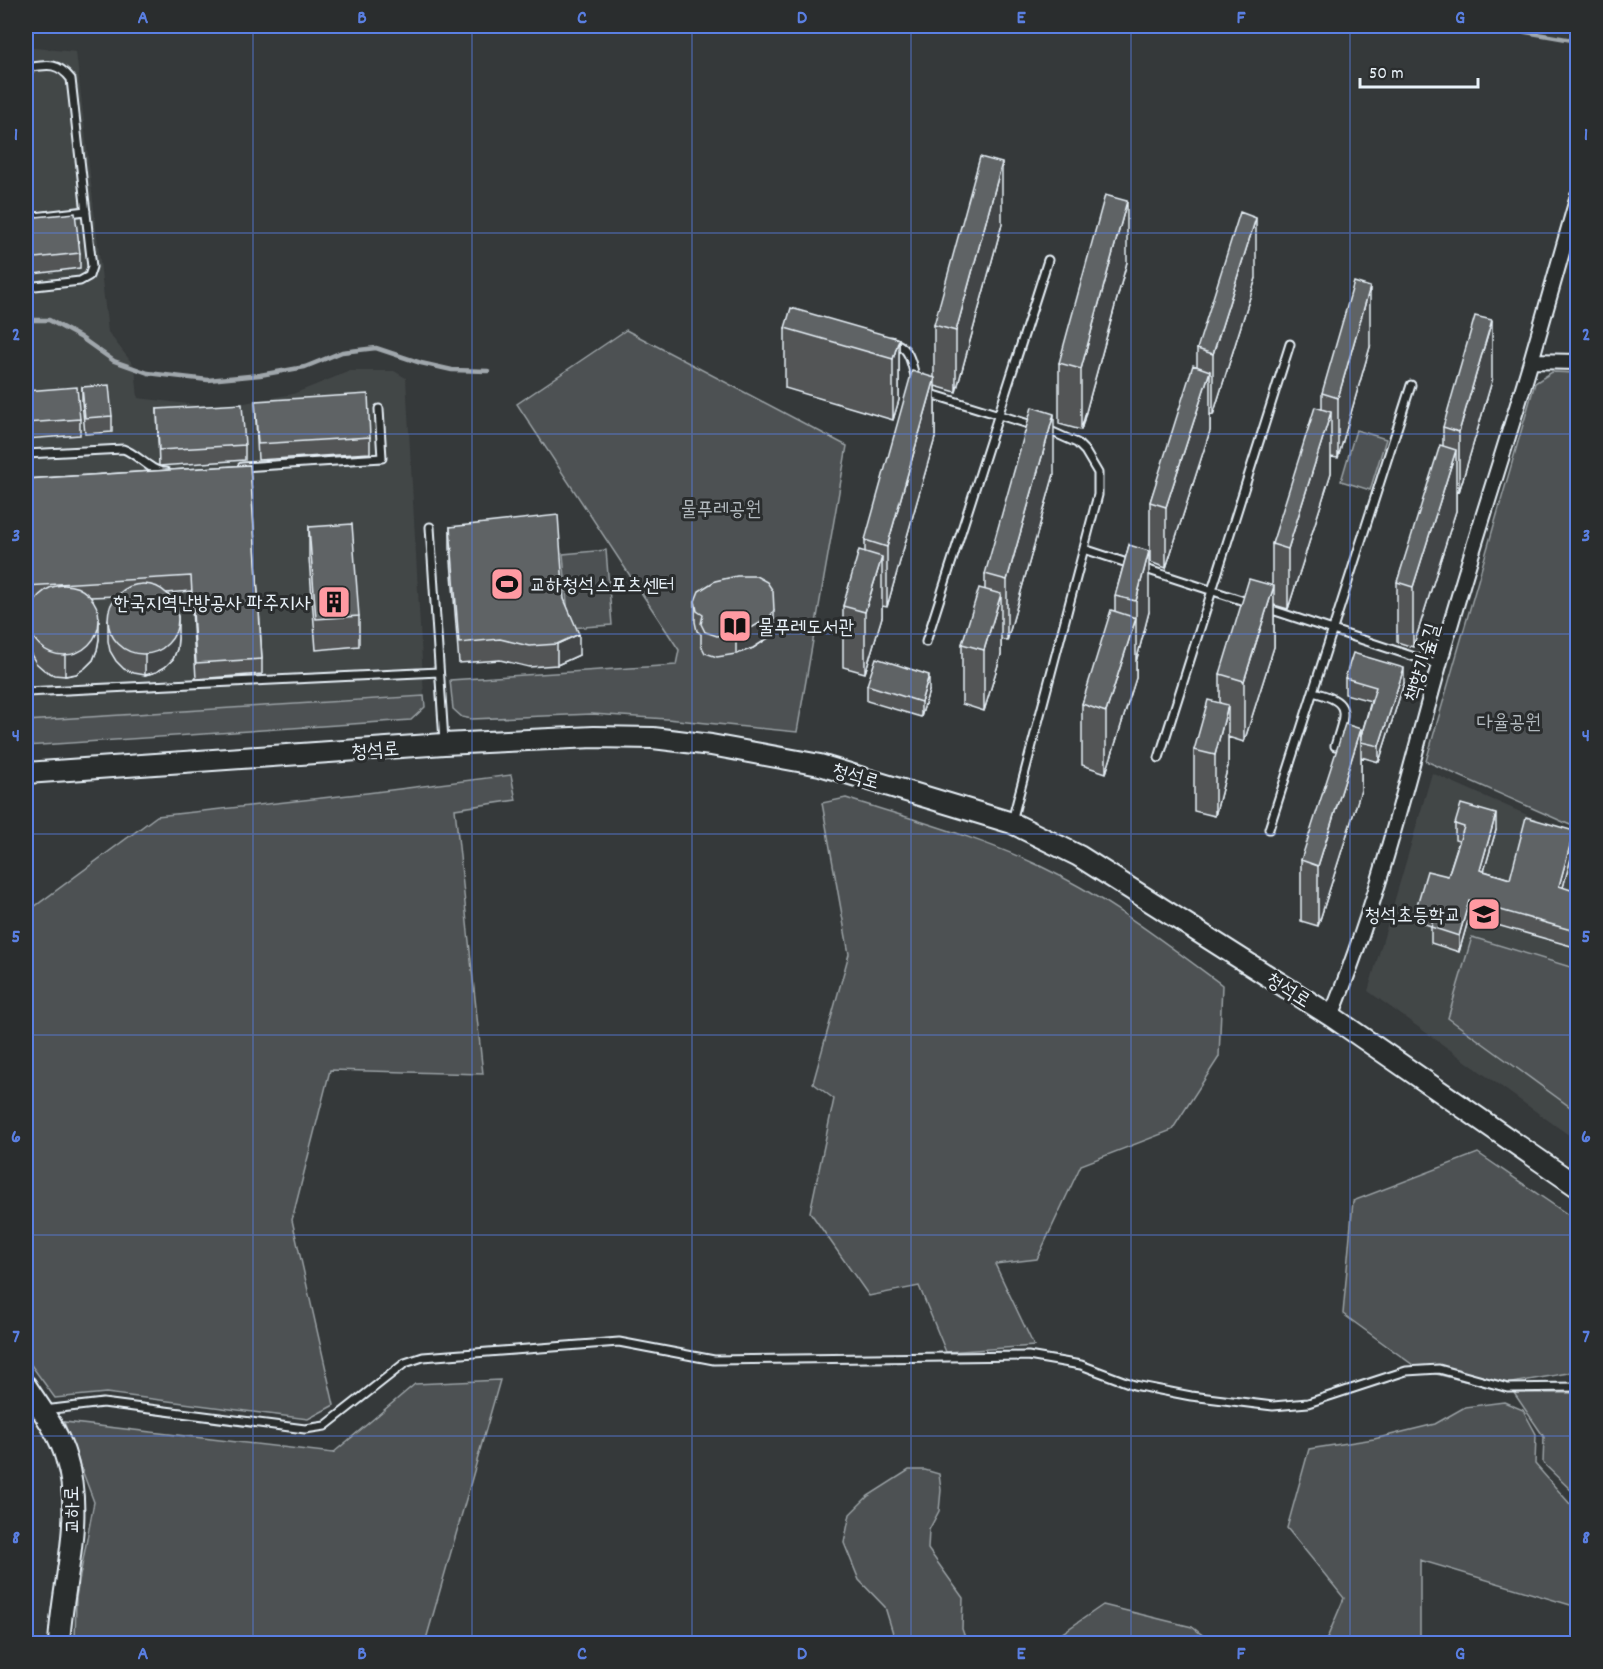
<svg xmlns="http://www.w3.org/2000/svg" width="1603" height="1669" viewBox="0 0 1603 1669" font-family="Dekko,'Poor Story',sans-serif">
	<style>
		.built { fill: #424647 }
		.green { fill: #4d5152; stroke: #9aa1a5; stroke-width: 1.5 }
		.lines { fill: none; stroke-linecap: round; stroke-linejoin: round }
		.stream { stroke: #a0a7ac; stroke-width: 4.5 }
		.lane-casing { stroke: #e8f1f8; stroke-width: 11 }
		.street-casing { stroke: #e8f1f8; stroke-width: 18 }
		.secondary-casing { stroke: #e8f1f8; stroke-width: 24 }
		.lane { stroke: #2a2d2e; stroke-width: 7 }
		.street { stroke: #2a2d2e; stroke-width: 14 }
		.secondary { stroke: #2a2d2e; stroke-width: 20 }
		.wall { fill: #525557; stroke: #e8f1f8; stroke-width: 1.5 }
		.shaded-wall { fill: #424547; stroke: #e8f1f8; stroke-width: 1.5 }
		.building { fill: #5f6365; stroke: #e8f1f8; stroke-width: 1.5 }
		.grid { fill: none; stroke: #5a7fe2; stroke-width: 1.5; stroke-opacity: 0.55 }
		.labels { text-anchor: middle; stroke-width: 6; stroke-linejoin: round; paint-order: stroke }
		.park-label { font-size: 20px; fill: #b2b9be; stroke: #2a2d2e }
		.poi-label { font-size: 20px; fill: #e8f1f8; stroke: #2a2d2e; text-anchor: start }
		.street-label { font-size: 20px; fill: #e8f1f8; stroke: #2a2d2e }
		.neatline { fill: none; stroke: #5a7fe2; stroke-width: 2 }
		.grid-label { font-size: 20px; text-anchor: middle; font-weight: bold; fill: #5a7fe2 }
	</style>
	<rect width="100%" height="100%" fill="#35393a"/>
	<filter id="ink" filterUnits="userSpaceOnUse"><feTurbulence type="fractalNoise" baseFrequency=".0167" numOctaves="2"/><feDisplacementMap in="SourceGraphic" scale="12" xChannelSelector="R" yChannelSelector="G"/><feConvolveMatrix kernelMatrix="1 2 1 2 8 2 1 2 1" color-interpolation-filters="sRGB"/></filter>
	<g filter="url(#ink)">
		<path class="built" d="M26,48H35L76,52L108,332L135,367L138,398L197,405L239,404L293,394L350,371H394L406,378L424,696L26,721Z
			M1432,773L1577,837V1141L1368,991Z"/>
		<path class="green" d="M626,330L847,446L797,732L667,719L592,714L472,719L462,717L453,709L450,680L676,665L679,650L517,404Z
			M1552,372L1577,373V828L1426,761L1535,383Z
			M1356,430L1386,439L1370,490L1341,481Z
			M606,550L612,625L569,628L563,554Z
			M424,696L425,707L411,720L26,746V721Z
			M511,775L516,800L455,809L483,1074L330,1070L292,1220L334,1405L308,1419L106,1393L55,1398L26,1358V913L157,816L367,793Z
			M846,798C911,819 978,837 1040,866C1106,897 1164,942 1222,985L1219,1057L1172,1130L1081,1165L1037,1259L995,1264L1034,1346L946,1352L919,1286L869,1296L810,1212L834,1099L813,1083L849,954L822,803Z
			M1472,937L1577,969V1112L1448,1018Z
			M1478,1153L1577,1221V1368L1568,1373L1489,1387L1420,1370L1343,1314L1353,1201Z
			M500,1380L425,1643H75L76,1597L94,1502L64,1422L333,1453L415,1384Z
			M1514,1393H1577V1496L1543,1463L1544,1437Z
			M1504,1402L1523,1410L1536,1434L1535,1464L1577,1512V1607L1420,1560V1643H1325L1344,1598L1287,1528L1309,1449L1374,1439L1435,1424L1465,1407Z
			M909,1470H925L939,1474L941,1490L939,1511L929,1530L928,1549L963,1598L962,1629L967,1643H896L885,1607L859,1580L844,1543L850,1514L868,1496Z
			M1103,1605L1192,1627L1209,1640V1643H1048Z"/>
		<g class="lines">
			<path class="stream" d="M1491,26L1578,41
				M26,320H49L80,337L114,361L148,373L208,380L260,375L305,367L342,352L376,348L421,363L452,370L488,371"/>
			<g class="lane-casing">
				<path id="lane" d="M26,68C46,65 57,61 71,79L92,267L89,276L80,281L26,287
					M26,218L86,211
					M891,341C911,348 910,360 916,379
					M928,393L1035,426
					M26,454L123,449C138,454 150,472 166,472
					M242,467L382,458L379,409
					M430,527L444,741
					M1084,549L1250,603
					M1266,608L1439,665
					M926,642L1048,260
					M26,692L439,672
					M1313,692C1353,702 1345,712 1335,746
					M1159,758L1290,344
					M1012,821L1098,495V473L1085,451L1077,443L1046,429
					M1269,829L1411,385
					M44,1410L103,1403L305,1429L325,1426L405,1363L423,1357L619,1342L714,1360L1028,1356L1081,1365L1134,1385L1191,1396L1273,1406L1308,1403L1406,1371L1439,1369L1508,1388L1578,1387"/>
			</g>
			<g class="street-casing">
				<path id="street" d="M1531,361L1578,196
					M1331,1016C1378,903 1406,783 1439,665C1467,563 1501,462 1531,361L1578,362"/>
			</g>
			<g class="secondary-casing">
				<path id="secondary" d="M26,773L444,744L594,737L653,738L711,745L820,765L1012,823L1079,856L1331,1016L1578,1187
					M26,1386C40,1408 59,1432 66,1458C85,1519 62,1582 59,1644"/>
			</g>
			<use href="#lane" class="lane"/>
			<use href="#street" class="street"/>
			<use href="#secondary" class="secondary"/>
		</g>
		<path class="wall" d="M26,218L80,253V268L26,275Z
			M1002,224L956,392L935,386V438L887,607L882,606V617L865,673L843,667V606L865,552V540L934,378V325Z
			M1127,262L1081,430L1059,424V363Z
			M1256,278L1213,415L1210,414V431L1166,568L1150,562V502L1197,366V349Z
			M785,328L899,339V400L893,420L785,388Z
			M1370,347L1338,458L1331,457V473L1288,609L1274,605V647L1244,742L1228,737V766L1215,816L1194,811V750L1220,703V674L1272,586V544L1322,409V393Z
			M1492,381L1459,492L1456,491V511L1413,647L1397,642V582L1443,446V427Z
			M82,387L112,416V432L85,434L82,402Z
			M26,391L80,419V435L26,439Z
			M255,401L370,437V453L258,460Z
			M157,409L245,445V460L159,466Z
			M250,465L262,659V674L196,679L191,591L167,593L178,638L177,649L173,659L165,667L156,672L145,675L134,673L124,669L116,661L110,651L108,641V620L117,596L90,597L99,639L97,650L93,660L85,668L76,674L65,676L54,675L44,670L36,663L30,653L28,642V621L35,601H26V479Z
			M1054,474L1007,641L1001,639V655L984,711L962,704V644L985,590V574Z
			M309,527L359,616V646L316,650L309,558Z
			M450,527L564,599L579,655L557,665L529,667L500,660L459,663L450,548Z
			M1129,545L1149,612L1136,662V678L1106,773L1082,765V704L1115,611V596Z
			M695,601L774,631L770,637L753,648L736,654L717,657L705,653L701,645V634L697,631L695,622Z
			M1345,678L1404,683L1379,762L1361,757V790L1318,926L1301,921V860L1361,736L1371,701L1345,694Z
			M867,685L929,691L921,717L867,701Z
			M1455,824L1496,830L1484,871L1510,879L1574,847L1563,887L1578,900V948L1469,917L1459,952L1431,943V926L1417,921V905L1448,876L1459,841L1455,840Z"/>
		<path class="shaded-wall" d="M1002,163V224L956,392V331Z
			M1127,201V262L1081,430V369Z
			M1256,218V278L1213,415V354Z
			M1370,287V347L1338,458V398Z
			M1492,320V381L1459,492V432Z
			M899,339V400L893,420V359Z
			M1210,371V431L1166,568V507Z
			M935,378V438L887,607V547Z
			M1331,412V473L1288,609V549Z
			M1054,414V474L1007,641V580Z
			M1456,450V511L1413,647V587Z
			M1149,551V612L1136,662V601Z
			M882,557V617L865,673V612Z
			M1274,586V647L1244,742V681Z
			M1001,594V655L984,711V650Z
			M774,610V631L770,637L753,648L736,654V633Z
			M178,617V638L177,649L173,659L165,667L156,672L145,675V654Z
			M99,618V639L97,650L93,660L85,668L76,674L65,676V656Z
			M1136,618V678L1106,773V712Z
			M579,634V655L557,665V644Z
			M1404,668V683L1379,762V746Z
			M929,675V691L921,717V702Z
			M1228,705V766L1215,816V755Z
			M1361,729V790L1318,926V866Z
			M1496,814V830L1480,885V870Z
			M1574,831V847L1559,902V886Z
			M1469,901V917L1459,952V936Z"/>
		<path class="building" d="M980,157L1002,163L956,331L934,325Z
			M1105,195L1127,201L1081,369L1059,363Z
			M1240,212L1256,218L1213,354L1197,349Z
			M75,213L80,253L26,259V218Z
			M1354,282L1370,287L1338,398L1322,393Z
			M791,308L899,339L893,359L785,328Z
			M1475,316L1492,320L1459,432L1443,427Z
			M1193,365L1210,371L1166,507L1150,502Z
			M912,371L935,378L887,547L865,540Z
			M109,385L112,416L85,418L82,387Z
			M77,387L80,419L26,423V391Z
			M368,394L370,437L258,444L255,401Z
			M242,404L245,445L159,450L157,409Z
			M1032,407L1054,414L1007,580L985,574Z
			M1315,407L1331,412L1288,549L1272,544Z
			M1440,445L1456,450L1413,587L1397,582Z
			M250,465L262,659L196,663L191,576L26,586V479Z
			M558,515L564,599L579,634L557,644L529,646L500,639L459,643L450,527Z
			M352,524L359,616L316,619L309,527Z
			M1129,545L1149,551L1136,601L1115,596Z
			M859,550L882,557L865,612L843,606Z
			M737,576H756L767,582L773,591L774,610L770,617L753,627L736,633L717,636L705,632L701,624L703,615L697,611L695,601L699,591L715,581Z
			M1249,579L1274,586L1244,681L1220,674Z
			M108 619a35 35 0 1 1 70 0a35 35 0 1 1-70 0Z
			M29 620a35 35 0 1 1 70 0a35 35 0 1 1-70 0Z
			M979,588L1001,594L984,650L962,644Z
			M1111,610L1136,618L1106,712L1082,704Z
			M1353,653L1404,668L1379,746L1361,742V736L1376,687L1345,678Z
			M876,658L929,675L921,702L867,685Z
			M1208,700L1228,705L1215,755L1194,750Z
			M1345,724L1361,729L1318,866L1301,860Z
			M1461,804L1496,814L1480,870L1510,879L1526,817L1574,831L1559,886L1577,892L1576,900H1578V932L1469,901L1459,936L1431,927L1435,912L1417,905L1427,871L1448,876L1464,827L1455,824Z"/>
	</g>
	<path class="grid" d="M253,26V1644M472,26V1644M692,26V1644M911,26V1644M1131,26V1644M1350,26V1644M26,233H1578M26,434H1578M26,634H1578M26,834H1578M26,1035H1578M26,1235H1578M26,1436H1578"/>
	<defs>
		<g id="stadium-square" transform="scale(1.725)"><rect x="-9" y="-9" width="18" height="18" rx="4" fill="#ff9aa2" stroke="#2a2d2e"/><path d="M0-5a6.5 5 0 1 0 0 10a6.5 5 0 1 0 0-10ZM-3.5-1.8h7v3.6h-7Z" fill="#111"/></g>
		<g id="building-square" transform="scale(1.725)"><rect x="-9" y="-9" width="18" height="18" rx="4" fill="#ff9aa2" stroke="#2a2d2e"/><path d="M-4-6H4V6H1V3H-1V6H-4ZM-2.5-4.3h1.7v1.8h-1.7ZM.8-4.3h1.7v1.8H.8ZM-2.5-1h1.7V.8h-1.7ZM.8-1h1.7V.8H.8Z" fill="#111"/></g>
		<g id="library-square" transform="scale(1.725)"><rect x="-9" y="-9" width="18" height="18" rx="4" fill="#ff9aa2" stroke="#2a2d2e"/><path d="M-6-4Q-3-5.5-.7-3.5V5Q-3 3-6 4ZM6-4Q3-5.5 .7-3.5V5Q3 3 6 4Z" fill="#111"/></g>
		<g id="school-square" transform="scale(1.725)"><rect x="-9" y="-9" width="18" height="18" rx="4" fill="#ff9aa2" stroke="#2a2d2e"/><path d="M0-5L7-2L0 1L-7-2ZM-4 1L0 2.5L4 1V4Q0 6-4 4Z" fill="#111"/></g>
	</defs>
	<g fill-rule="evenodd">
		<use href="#stadium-square" x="507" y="584"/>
		<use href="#building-square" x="334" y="602"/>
		<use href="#library-square" x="735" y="626"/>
		<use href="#school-square" x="1484" y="914"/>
	</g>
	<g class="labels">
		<g class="park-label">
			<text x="721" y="515">물푸레공원</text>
			<text x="1509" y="728">다율공원</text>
		</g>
		<g class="poi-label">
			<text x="530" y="591">교하청석스포츠센터</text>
			<text x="311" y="609" text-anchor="end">한국지역난방공사 파주지사</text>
			<text x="758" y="633">물푸레도서관</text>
			<text x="1461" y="921" text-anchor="end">청석초등학교</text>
		</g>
		<g class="street-label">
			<text transform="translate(1421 662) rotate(-74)" y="7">책향기숲길</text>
			<text transform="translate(375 749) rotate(-4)" y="7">청석로</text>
			<text transform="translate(856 775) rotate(16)" y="7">청석로</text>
			<text transform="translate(1289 989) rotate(32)" y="7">청석로</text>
			<text transform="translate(71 1510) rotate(-91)" y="7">교하로</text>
		</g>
	</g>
	<rect width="1603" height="1669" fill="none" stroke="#2a2d2e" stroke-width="66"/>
	<path d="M1360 78v9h118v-9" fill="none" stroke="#e8f1f8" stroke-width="3"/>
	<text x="1369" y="78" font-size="18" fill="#e8f1f8" stroke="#2a2d2e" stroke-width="4.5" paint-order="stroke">50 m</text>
	<rect x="33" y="33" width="1537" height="1603" class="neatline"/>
	<g class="grid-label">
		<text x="143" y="23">A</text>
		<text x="362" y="23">B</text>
		<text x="582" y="23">C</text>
		<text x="802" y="23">D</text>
		<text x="1021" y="23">E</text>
		<text x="1241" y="23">F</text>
		<text x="1460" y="23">G</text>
		<text x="16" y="140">1</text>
		<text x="1586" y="140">1</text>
		<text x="16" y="340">2</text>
		<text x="1586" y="340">2</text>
		<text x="16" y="541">3</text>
		<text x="1586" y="541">3</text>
		<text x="16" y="741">4</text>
		<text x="1586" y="741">4</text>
		<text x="16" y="942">5</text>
		<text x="1586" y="942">5</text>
		<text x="16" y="1142">6</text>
		<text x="1586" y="1142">6</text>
		<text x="16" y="1342">7</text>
		<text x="1586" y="1342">7</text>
		<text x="16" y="1543">8</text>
		<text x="1586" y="1543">8</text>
		<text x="143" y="1659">A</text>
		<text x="362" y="1659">B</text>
		<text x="582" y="1659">C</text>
		<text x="802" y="1659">D</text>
		<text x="1021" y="1659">E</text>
		<text x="1241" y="1659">F</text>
		<text x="1460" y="1659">G</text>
	</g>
</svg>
